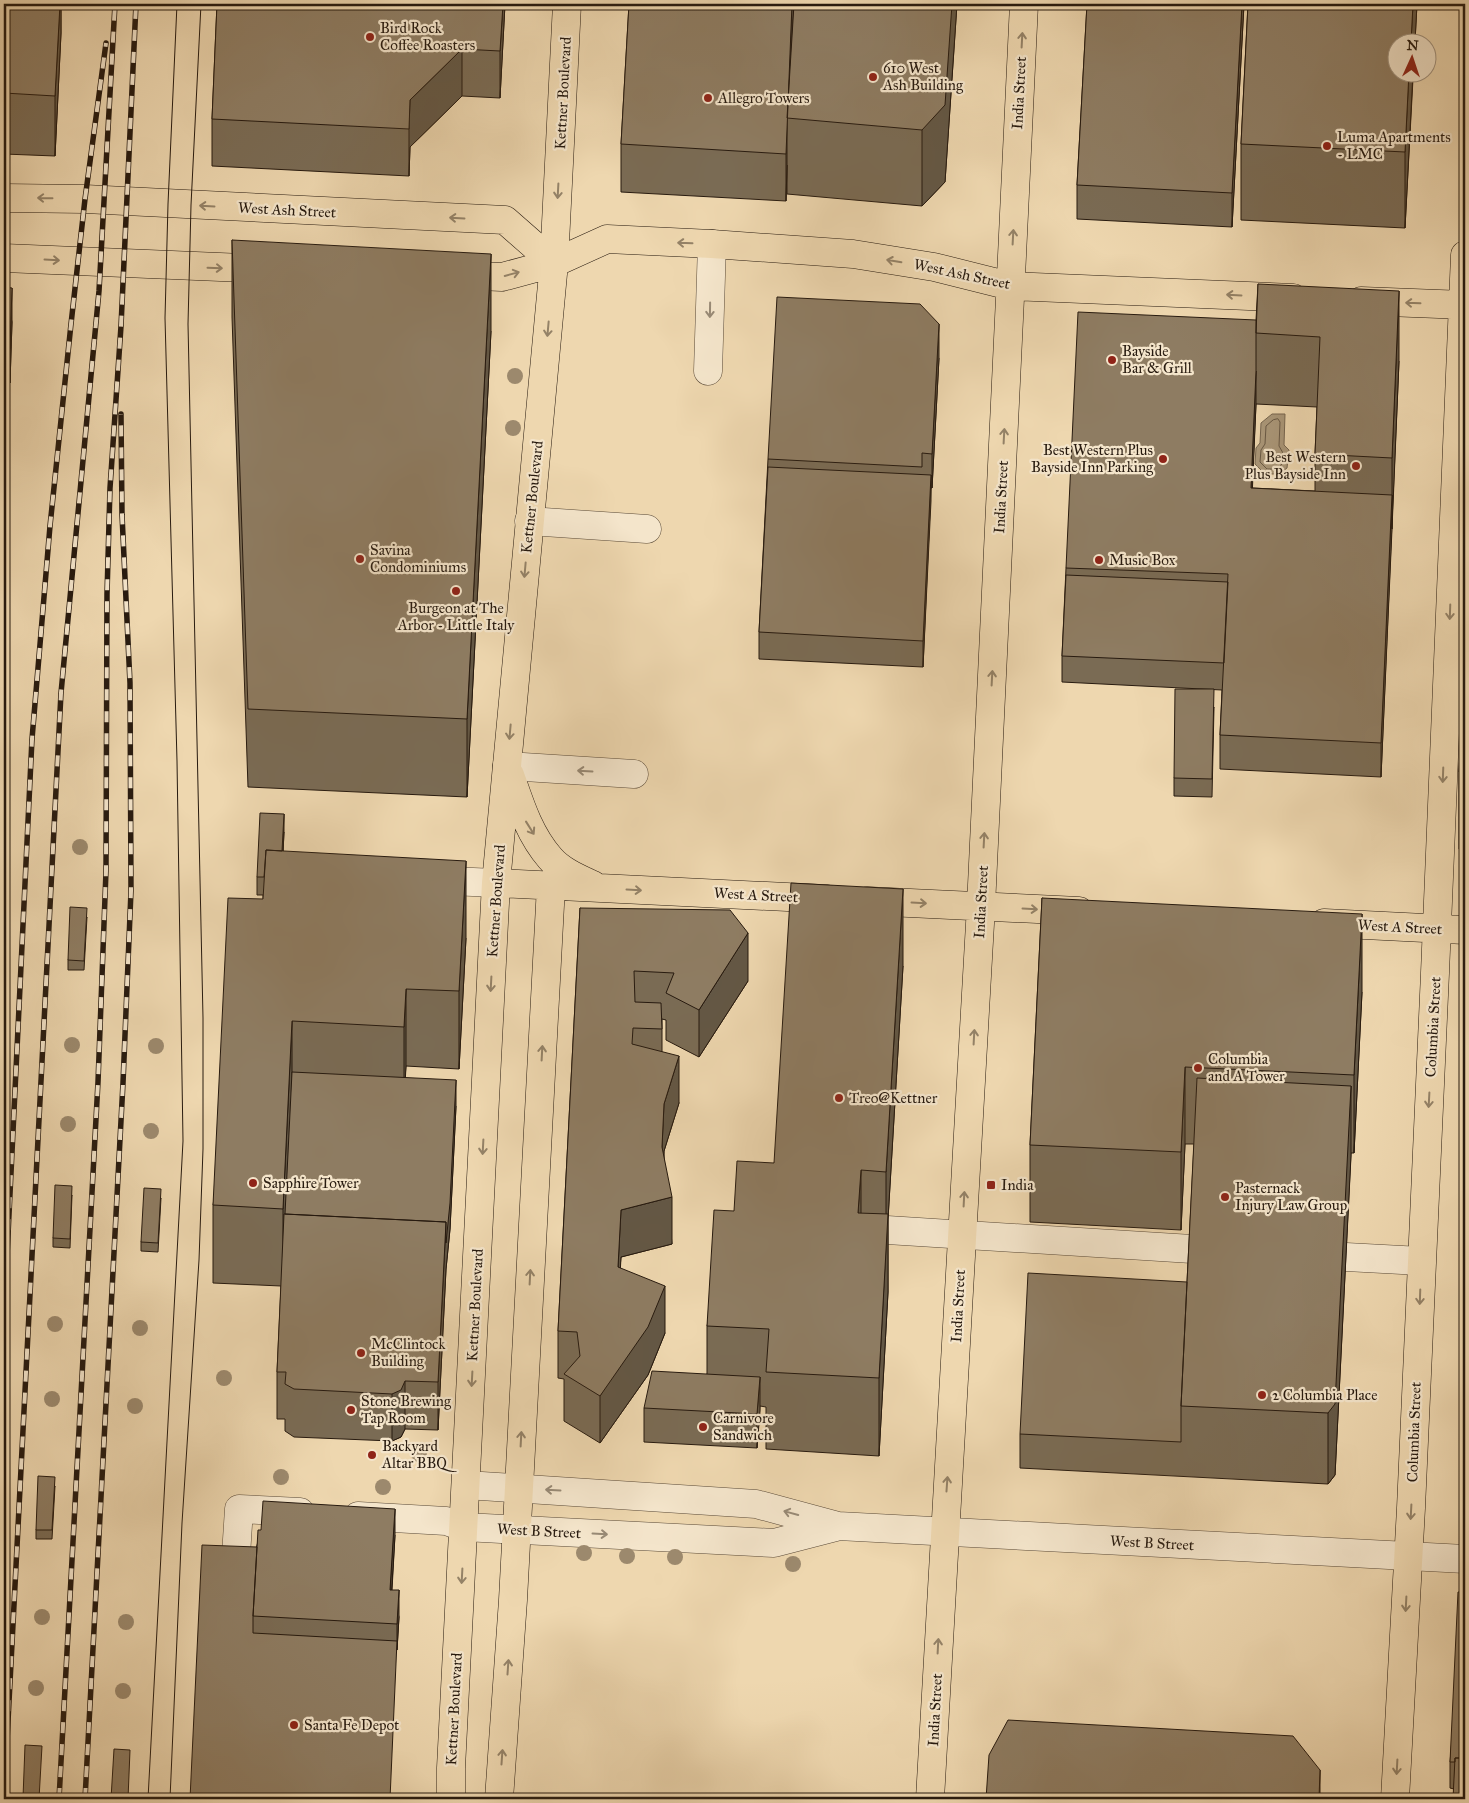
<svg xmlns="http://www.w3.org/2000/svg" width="1469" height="1803" viewBox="0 0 1469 1803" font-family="'IM FELL Great Primer',serif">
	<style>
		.water { fill: #aa9779; stroke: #76654f }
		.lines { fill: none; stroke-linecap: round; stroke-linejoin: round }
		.shore { stroke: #685844; stroke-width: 1 }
		.minor-casing { stroke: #594937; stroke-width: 29 }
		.major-casing { stroke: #271a0f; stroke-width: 29 }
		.minor { stroke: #f4e5cb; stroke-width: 28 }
		.major { stroke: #eed7af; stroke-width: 28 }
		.tram { stroke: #271a0f; stroke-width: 1 }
		.rail-casing { stroke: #271a0f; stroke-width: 5.5 }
		.rail { stroke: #f4e5cb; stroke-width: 4; stroke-dasharray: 11; stroke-linecap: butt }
		.tree { fill: #9c896d }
		.wall { fill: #7a6b54; stroke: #271a0f; fill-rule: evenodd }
		.shaded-wall { fill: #635745; stroke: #271a0f }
		.building { fill: #8e7c62; stroke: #271a0f }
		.oneway { stroke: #948267 }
		.oneway2 { stroke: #988a76 }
		.poi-dot { fill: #8f2418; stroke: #f4e5cb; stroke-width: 2 }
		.labels { text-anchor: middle; stroke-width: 4.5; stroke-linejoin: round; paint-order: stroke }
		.poi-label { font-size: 15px; fill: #271a0f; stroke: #f4e5cb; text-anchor: start }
		.street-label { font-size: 15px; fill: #271a0f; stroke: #f4e5cb }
	</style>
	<rect width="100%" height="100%" fill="#eed7af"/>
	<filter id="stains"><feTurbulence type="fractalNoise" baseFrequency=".004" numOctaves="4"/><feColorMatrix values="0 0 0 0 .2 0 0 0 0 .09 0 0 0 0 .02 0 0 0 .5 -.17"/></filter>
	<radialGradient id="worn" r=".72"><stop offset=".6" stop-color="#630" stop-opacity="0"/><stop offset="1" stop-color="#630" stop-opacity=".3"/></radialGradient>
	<path class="water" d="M1272,414H1285L1284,445L1289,450L1287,468L1279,474H1265L1255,464L1256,448L1260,443L1261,423Z"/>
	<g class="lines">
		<path class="shore" d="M1278,419L1280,422L1279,446L1283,453L1282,464L1277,469H1267L1260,462L1261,450L1265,444L1266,426L1273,420Z"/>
		<g class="minor-casing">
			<path id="minor" d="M708,371L712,244
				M529,521L647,529
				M507,766L634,774
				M427,880L496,883
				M887,1230L1192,1249
				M1346,1257L1421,1261
				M466,1485L756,1504L838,1526L1465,1559
				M358,1516L446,1521L464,1527L774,1543L836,1527
				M236,1555L239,1509L300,1512"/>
		</g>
		<g class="major-casing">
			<path id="major" d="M4,198L85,199L505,220L554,263
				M4,258L269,269
				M455,275L502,277L554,263L607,239L712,244L853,254L934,267L1010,286L1293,298
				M1361,301L1465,305
				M510,775C520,804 529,834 550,858C561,871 578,878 593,885
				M496,883L827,899
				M867,901L1079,911
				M1324,923L1465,930
				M451,1799V1768L496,883L554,263L567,4
				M499,1799L513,1600L551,886
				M930,1799L981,906L1024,4
				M1395,1799L1411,1508L1435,973L1465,255"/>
		</g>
		<use href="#minor" class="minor"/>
		<use href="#major" class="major"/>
		<path class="tram" d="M148,1799L183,1141L177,761L165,318L168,204L177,4
			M170,1799L182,1523L199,1260L203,1149V1018L188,324L191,205L201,4"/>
		<g class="rail-casing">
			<path id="rail" d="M4,1318L32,739L50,526L71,324L85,199L106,43
				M4,1799L61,693L99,291L115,4
				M59,1799L98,1082L106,871L107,594L110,488L121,326L136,4
				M85,1799L123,1083L131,891L130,683L122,515L121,414"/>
		</g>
		<use href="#rail" class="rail"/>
	</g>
	<g class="tree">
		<circle cx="515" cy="376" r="8"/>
		<circle cx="513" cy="428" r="8"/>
		<circle cx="80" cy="847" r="8"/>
		<circle cx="72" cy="1045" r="8"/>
		<circle cx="156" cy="1046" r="8"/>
		<circle cx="68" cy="1124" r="8"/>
		<circle cx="151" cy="1131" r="8"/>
		<circle cx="55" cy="1324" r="8"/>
		<circle cx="140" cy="1328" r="8"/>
		<circle cx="224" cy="1378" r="8"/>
		<circle cx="52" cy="1399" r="8"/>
		<circle cx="135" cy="1406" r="8"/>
		<circle cx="419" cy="1454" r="8"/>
		<circle cx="281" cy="1477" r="8"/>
		<circle cx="383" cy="1487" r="8"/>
		<circle cx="584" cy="1553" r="8"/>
		<circle cx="627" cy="1556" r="8"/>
		<circle cx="675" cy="1557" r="8"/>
		<circle cx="793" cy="1564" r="8"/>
		<circle cx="42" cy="1617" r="8"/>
		<circle cx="126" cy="1622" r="8"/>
		<circle cx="36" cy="1688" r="8"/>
		<circle cx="123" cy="1691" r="8"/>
	</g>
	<path class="wall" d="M4,4H61V33L55,156L4,154Z
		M217,4H505L500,98L462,96L410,147L409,176L212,166V119Z
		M629,4H957L945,182L922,206L787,194V165L786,201L621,192V144Z
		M1087,4H1244L1232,227L1077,219V185Z
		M1248,4H1417L1405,228L1241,220V144Z
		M232,240L491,331L467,797L248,787L232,317Z
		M1258,284L1399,361L1381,777L1220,769V735L1222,690L1062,682V656L1066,568L1256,320ZM1256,404L1317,407L1315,454V491L1252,488Z
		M4,287L12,322L10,383H4Z
		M939,358L932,488H931L923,667L759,659V632L768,459Z
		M1465,646V856L1459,849V772Z
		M1214,707L1212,797L1174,796V778Z
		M284,832L283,851L466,938L459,1069L406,1066L405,1078L456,1106L450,1229L446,1269L438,1430L405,1429L401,1437L392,1441L294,1437L285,1431V1419H277V1372L281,1286L213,1283V1205L263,899V895H257V877Z
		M1042,898L1362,992L1354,1153H1351L1335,1475L1328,1484L1020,1468V1434L1187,1282L1194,1144H1185L1181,1230L1030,1222V1145Z
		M580,908L748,981L699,1057L666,1040V1020L662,1019V1052L679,1103L664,1151V1157L672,1244L621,1257L620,1268L665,1333L648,1375L600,1443L564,1421V1379L558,1378V1331Z
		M87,917L84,970H68V960Z
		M903,966L888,1219V1292L879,1456L766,1449V1407L760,1406L757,1448L644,1442V1408L707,1374V1326L734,1211L774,1163Z
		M72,1195L70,1248L53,1247V1238Z
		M161,1198L158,1252L141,1251V1242Z
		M55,1486L52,1539H36V1530Z
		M261,1530L395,1535L392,1590L399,1617L397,1650L190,1799Z
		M1465,1592L1454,1789L1450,1788V1762Z"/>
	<path class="shaded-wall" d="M60,4H61V33L55,156V96Z
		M503,4H505L500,98V51Z
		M792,4H794L787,118Z
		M952,4H957L945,182L922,206V130Z
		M1242,4H1244L1232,227V193Z
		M1413,4H1417L1415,42H1411Z
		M462,49V96L410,147L409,176V129L410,100Z
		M1409,72H1413L1405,228V152Z
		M787,118V165L786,201V154Z
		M491,254V331L467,797V719Z
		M12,288V322L10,383V349Z
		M1399,291V361L1392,529V458Z
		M939,324V358L932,488V454Z
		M1256,371V404L1251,522V488Z
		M931,475V501L923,667V641Z
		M1392,495V529L1381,777V743Z
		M284,814V832L281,896Z
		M466,861V938L459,1069V991Z
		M903,889V966L888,1219V1292L879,1456V1378L886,1246V1172Z
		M1362,914V992L1354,1153V1075Z
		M748,933V981L699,1057V1010Z
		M406,989V1066L404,1104V1027Z
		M292,1021V1098L283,1286V1209Z
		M679,1056V1103L664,1151L662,1195V1147L664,1104Z
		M1185,1067V1144L1181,1230V1152Z
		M456,1080V1106L450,1229L446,1269L438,1430V1382L446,1222Z
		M1351,1086V1156L1335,1475L1328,1484V1413Z
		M861,1170V1248L858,1213Z
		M672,1197V1244L621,1257L618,1314V1267L621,1210Z
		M665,1286V1333L648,1375L600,1443V1396Z
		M760,1377V1411L757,1448V1414Z
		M405,1381V1429L401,1437L392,1441V1394Z
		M395,1509V1535L390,1616V1590Z
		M399,1590V1617L397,1650V1624Z
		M1320,1770V1799H1319Z"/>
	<path class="building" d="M4,4H60L55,96L4,93Z
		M217,4H503L500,51L462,49L410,100L409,129L212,119Z
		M629,4H792L786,154L621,144Z
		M794,4H952L945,105L922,130L787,118Z
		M1087,4H1242L1232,193L1077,185Z
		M1248,4H1413L1411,42H1396V72H1409L1405,152L1241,144Z
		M232,240L491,254L467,719L248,709Z
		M1258,284L1399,291L1392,458L1315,454L1320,337L1256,333Z
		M4,287L12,288L10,349H4Z
		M777,297L920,304L939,324L932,454L922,453V467L768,459Z
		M1078,312L1256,320V371L1251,488L1392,495L1381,743L1220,735L1228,574L1066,568Z
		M768,467L931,475L923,641L759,632Z
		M1066,575L1228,582L1224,663L1062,656Z
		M1465,646V778L1459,772Z
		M1175,689H1214L1212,779L1174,778Z
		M260,813L284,814L282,851L266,850L264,877H257Z
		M266,850L466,861L459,991L406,989L404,1027L292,1021L283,1209L213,1205L228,898L263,899Z
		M791,883L903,889L886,1172L861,1170L858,1213L888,1214L879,1378L766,1372L769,1329L707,1326L714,1210L734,1211L737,1161L774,1163Z
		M1042,898L1362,914L1354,1075L1185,1067L1181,1152L1030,1145Z
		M70,907L87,908L84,961L68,960Z
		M580,908L730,910L748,933L699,1010L666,993L674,973L634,971L635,1002L661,1003L662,1029L633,1028L632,1044L679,1056L664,1104L662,1147L672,1197L621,1210L618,1267L665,1286L648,1327L600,1396L564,1374L580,1356L577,1332L558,1331Z
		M292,1072L456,1080L450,1203L446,1243V1222L285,1214Z
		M1197,1078L1351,1086L1335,1404L1328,1413L1181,1406Z
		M55,1185L72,1186L70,1239L53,1238Z
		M144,1188L161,1189L158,1243L141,1242Z
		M284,1214L446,1222L438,1382L405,1381L401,1390L392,1394L294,1389L285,1384L286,1372H277Z
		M1028,1273L1187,1282L1181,1406V1442L1020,1434Z
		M652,1371L760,1377L757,1414L644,1408Z
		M38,1476L55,1477L52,1530H36Z
		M263,1501L395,1509L390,1590H399L397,1624L253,1616L258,1530H261Z
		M202,1545L257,1547L253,1616V1633L397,1641L390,1799H190Z
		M1458,1592H1465V1758H1455V1762H1450Z
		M1008,1720L1293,1736L1320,1770L1319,1799H986L989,1755Z
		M25,1745L42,1746L39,1799L23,1798Z
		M114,1749L130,1750L128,1799H111Z
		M1455,1758H1465V1799H1453Z"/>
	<defs><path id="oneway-shaft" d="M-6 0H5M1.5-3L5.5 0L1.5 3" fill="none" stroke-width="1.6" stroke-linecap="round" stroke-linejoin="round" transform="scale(1.25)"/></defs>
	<g class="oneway">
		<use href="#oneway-shaft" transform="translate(1022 40) rotate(-87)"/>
		<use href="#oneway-shaft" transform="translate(558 191) rotate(93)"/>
		<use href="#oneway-shaft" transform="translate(45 198) rotate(-179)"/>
		<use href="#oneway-shaft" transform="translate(207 206) rotate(-177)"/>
		<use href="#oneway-shaft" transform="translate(457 218) rotate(-177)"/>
		<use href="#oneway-shaft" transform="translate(1013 237) rotate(-87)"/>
		<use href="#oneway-shaft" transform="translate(685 243) rotate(-178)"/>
		<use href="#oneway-shaft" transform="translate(52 260) rotate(3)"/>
		<use href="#oneway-shaft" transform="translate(894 261) rotate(-171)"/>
		<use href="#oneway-shaft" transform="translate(215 268) rotate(2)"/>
		<use href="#oneway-shaft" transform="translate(512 274) rotate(-15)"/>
		<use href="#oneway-shaft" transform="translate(1234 295) rotate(-177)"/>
		<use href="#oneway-shaft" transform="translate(1413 303) rotate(-178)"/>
		<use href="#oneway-shaft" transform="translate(548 329) rotate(95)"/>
		<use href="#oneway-shaft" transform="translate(1004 436) rotate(-87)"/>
		<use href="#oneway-shaft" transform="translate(525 570) rotate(95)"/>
		<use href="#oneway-shaft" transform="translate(1450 612) rotate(92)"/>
		<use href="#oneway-shaft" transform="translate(992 678) rotate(-87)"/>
		<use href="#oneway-shaft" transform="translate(510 732) rotate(95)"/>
		<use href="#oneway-shaft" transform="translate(1443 775) rotate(92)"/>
		<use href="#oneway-shaft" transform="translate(530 828) rotate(58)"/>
		<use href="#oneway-shaft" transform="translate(984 840) rotate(-87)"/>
		<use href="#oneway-shaft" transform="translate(634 890) rotate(3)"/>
		<use href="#oneway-shaft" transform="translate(919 903) rotate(3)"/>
		<use href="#oneway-shaft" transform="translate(1030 909) rotate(3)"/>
		<use href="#oneway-shaft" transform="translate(491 984) rotate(93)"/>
		<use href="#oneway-shaft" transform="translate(974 1037) rotate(-87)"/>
		<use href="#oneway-shaft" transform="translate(542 1053) rotate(-87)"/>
		<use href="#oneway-shaft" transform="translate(1429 1100) rotate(93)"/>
		<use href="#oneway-shaft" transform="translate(483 1147) rotate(93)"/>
		<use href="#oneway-shaft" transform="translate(964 1199) rotate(-87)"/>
		<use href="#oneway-shaft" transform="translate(530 1277) rotate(-87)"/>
		<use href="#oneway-shaft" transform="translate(1420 1297) rotate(92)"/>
		<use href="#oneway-shaft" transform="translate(472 1379) rotate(93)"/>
		<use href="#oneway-shaft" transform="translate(521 1439) rotate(-87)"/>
		<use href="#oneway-shaft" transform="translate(947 1484) rotate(-86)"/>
		<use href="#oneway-shaft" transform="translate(1411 1512) rotate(93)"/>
		<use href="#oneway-shaft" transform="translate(462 1576) rotate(93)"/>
		<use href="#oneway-shaft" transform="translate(1406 1604) rotate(93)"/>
		<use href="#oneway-shaft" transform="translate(938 1646) rotate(-87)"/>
		<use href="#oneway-shaft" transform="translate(508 1667) rotate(-86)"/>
		<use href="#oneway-shaft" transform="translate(502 1757) rotate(-86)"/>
		<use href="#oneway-shaft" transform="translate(1397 1767) rotate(93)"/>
	</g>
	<g class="oneway2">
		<use href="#oneway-shaft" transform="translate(710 310) rotate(91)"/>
		<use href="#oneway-shaft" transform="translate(585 771) rotate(-177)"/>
		<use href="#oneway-shaft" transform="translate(553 1490) rotate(-177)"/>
		<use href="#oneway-shaft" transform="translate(791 1513) rotate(-165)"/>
		<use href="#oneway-shaft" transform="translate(600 1534) rotate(3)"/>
	</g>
	<g class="poi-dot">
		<circle cx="370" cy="37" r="5"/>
		<circle cx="873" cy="77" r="5"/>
		<circle cx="708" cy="98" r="5"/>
		<circle cx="1327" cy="146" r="5"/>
		<circle cx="1112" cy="360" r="5"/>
		<circle cx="1163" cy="459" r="5"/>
		<circle cx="1356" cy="466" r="5"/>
		<circle cx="360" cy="559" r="5"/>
		<circle cx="1099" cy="560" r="5"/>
		<circle cx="456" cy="591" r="5"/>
		<circle cx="1198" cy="1068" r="5"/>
		<circle cx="839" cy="1098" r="5"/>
		<circle cx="253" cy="1183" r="5"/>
		<rect x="986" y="1180" width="10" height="10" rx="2.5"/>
		<circle cx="1225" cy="1197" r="5"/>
		<circle cx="361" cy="1353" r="5"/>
		<circle cx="1262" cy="1395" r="5"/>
		<circle cx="351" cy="1410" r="5"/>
		<circle cx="703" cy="1427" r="5"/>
		<circle cx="372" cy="1455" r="5"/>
		<circle cx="294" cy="1725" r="5"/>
	</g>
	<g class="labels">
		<g class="poi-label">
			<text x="380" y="33">Bird Rock<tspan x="380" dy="17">Coffee Roasters</tspan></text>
			<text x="883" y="73">610 West<tspan x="883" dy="17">Ash Building</tspan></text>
			<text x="718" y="103">Allegro Towers</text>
			<text x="1337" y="142">Luma Apartments<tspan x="1337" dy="17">- LMC</tspan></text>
			<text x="1122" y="356">Bayside<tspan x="1122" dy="17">Bar &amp; Grill</tspan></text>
			<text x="1153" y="455" text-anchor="end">Best Western Plus<tspan x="1153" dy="17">Bayside Inn Parking</tspan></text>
			<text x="1346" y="462" text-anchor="end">Best Western<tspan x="1346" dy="17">Plus Bayside Inn</tspan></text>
			<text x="370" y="555">Savina<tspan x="370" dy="17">Condominiums</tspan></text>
			<text x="1109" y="565">Music Box</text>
			<text x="456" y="613" text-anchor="middle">Burgeon at The<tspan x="456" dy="17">Arbor - Little Italy</tspan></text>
			<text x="1208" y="1064">Columbia<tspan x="1208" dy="17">and A Tower</tspan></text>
			<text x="849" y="1103">Treo@Kettner</text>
			<text x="263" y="1188">Sapphire Tower</text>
			<text x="1001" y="1190">India</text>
			<text x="1235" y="1193">Pasternack<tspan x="1235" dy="17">Injury Law Group</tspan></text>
			<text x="371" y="1349">McClintock<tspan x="371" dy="17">Building</tspan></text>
			<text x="1272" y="1400">2 Columbia Place</text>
			<text x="361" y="1406">Stone Brewing<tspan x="361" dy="17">Tap Room</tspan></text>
			<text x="713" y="1423">Carnivore<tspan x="713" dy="17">Sandwich</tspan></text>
			<text x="382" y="1451">Backyard<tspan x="382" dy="17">Altar BBQ</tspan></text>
			<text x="304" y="1730">Santa Fe Depot</text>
		</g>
		<g class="street-label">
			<text transform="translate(563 93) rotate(-87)" y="5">Kettner Boulevard</text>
			<text transform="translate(1019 93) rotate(-87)" y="5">India Street</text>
			<text transform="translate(287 210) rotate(3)" y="5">West Ash Street</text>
			<text transform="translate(962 274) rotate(12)" y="5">West Ash Street</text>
			<text transform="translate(532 497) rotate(-84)" y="5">Kettner Boulevard</text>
			<text transform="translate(1001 497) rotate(-87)" y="5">India Street</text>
			<text transform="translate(756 895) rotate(3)" y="5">West A Street</text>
			<text transform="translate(496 901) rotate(-86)" y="5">Kettner Boulevard</text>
			<text transform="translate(981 902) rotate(-87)" y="5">India Street</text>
			<text transform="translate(1400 927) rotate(3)" y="5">West A Street</text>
			<text transform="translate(1433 1027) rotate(-87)" y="5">Columbia Street</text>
			<text transform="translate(475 1305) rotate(-87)" y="5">Kettner Boulevard</text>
			<text transform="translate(958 1306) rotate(-87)" y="5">India Street</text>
			<text transform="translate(1414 1432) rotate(-88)" y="5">Columbia Street</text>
			<text transform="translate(539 1531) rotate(3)" y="5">West B Street</text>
			<text transform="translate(1152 1543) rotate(3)" y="5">West B Street</text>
			<text transform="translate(454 1709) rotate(-87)" y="5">Kettner Boulevard</text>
			<text transform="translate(935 1710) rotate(-87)" y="5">India Street</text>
		</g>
	</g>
	<rect width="1469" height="1803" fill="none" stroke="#eed7af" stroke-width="20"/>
	<rect x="5" y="5" width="1459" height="1793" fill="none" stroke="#271a0f" stroke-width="2.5"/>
	<rect x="10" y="10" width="1449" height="1783" fill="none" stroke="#271a0f"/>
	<g transform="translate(1412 58) rotate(3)"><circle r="24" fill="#f4e5cb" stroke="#a29480"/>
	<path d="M0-4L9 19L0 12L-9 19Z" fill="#8f2418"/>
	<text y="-8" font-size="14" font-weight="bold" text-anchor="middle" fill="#271a0f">N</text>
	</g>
	<rect width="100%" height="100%" filter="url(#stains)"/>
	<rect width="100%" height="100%" fill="url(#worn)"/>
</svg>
